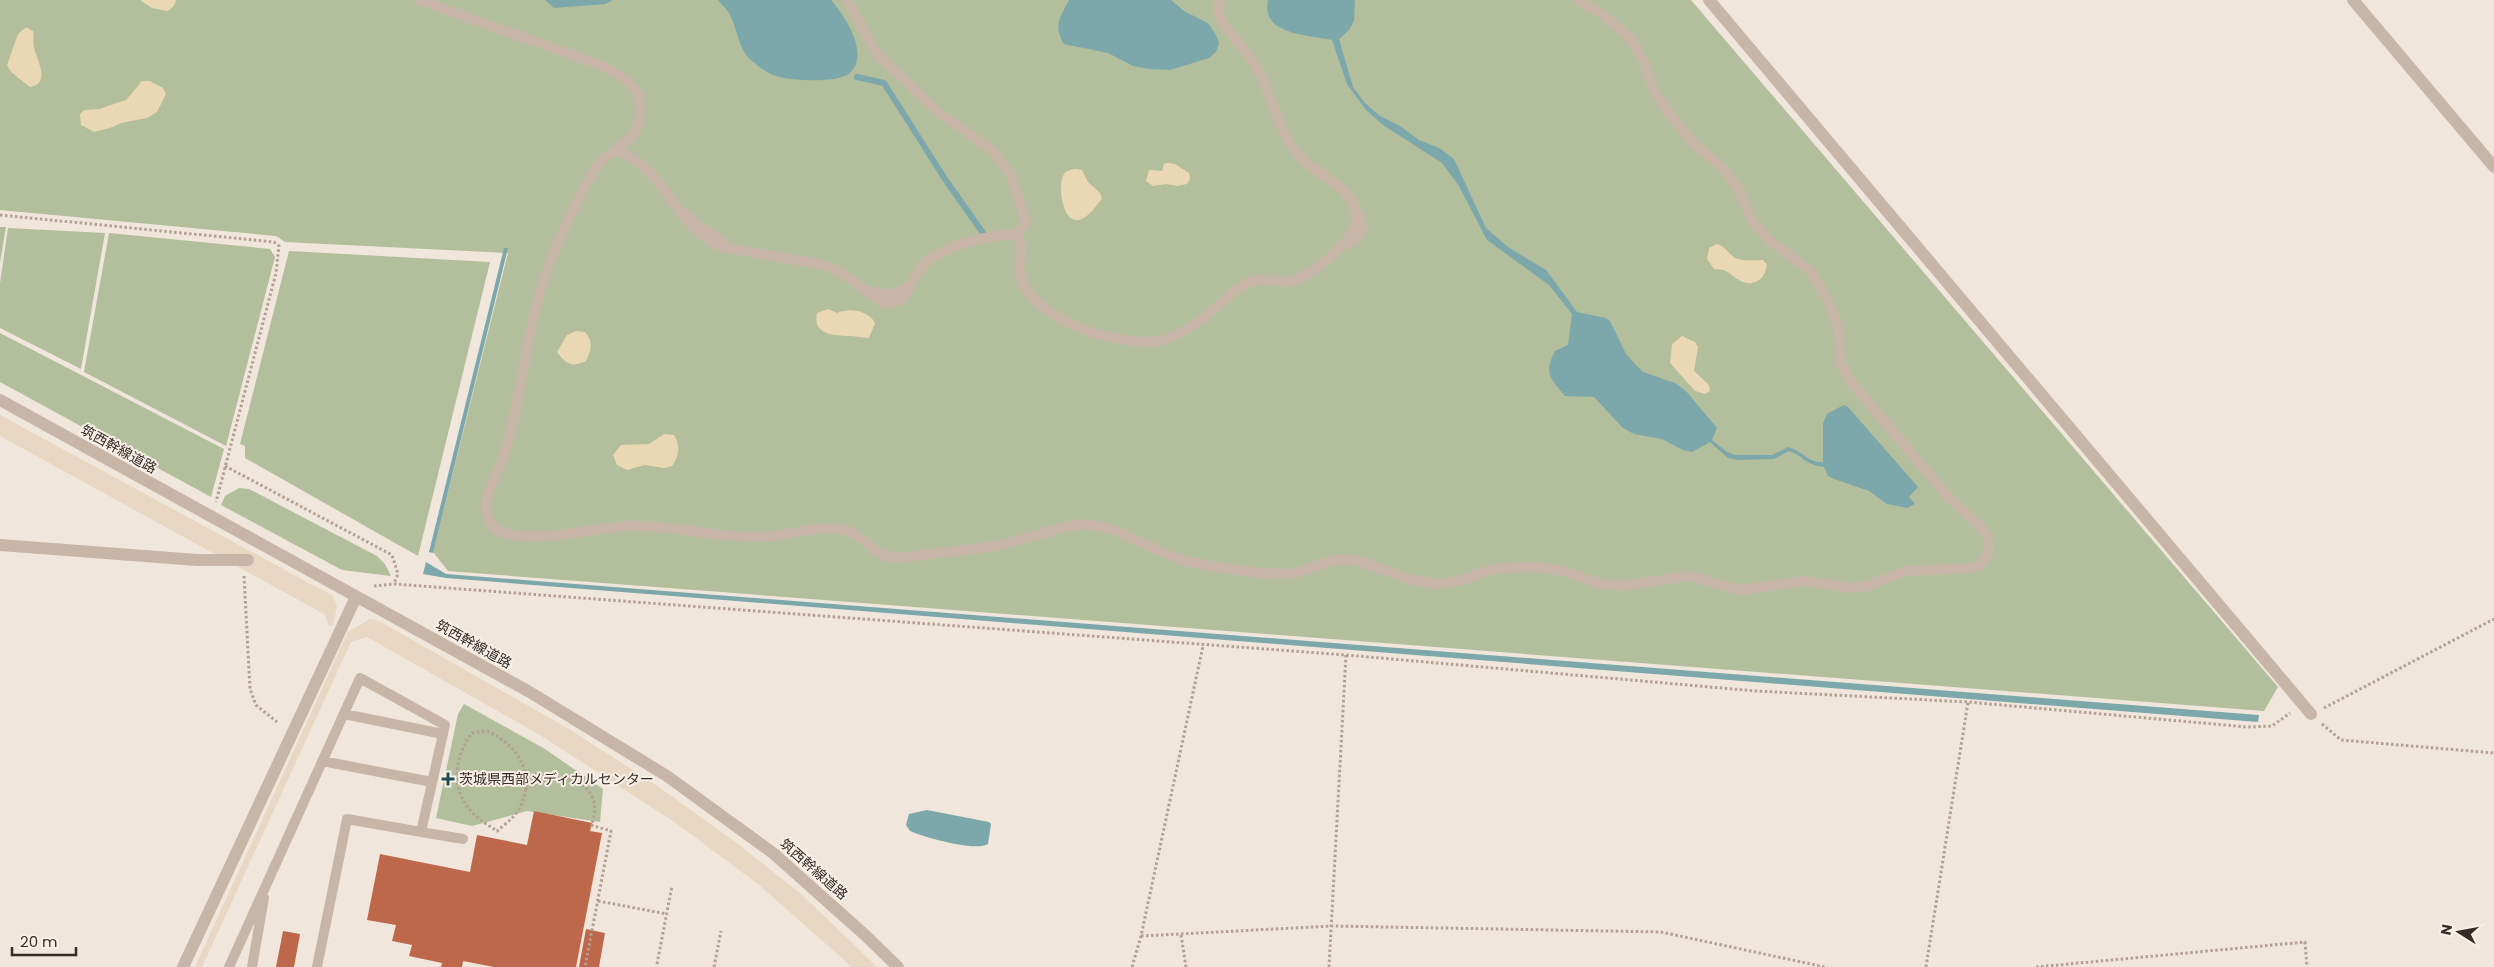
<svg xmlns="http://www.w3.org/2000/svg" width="2494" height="967" viewBox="0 0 2494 967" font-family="Poppins,'Noto Sans JP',sans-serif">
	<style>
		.green { fill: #b2be9c }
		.sand { fill: #e9d8b3 }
		.plaza { fill: #e7d7c3 }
		.water { fill: #7ca8ab }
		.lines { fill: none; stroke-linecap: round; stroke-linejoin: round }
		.stream { stroke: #7ca8ab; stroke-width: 6 }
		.building { fill: #be684b }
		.path { stroke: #b3a092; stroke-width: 3; stroke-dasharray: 2.5 2.5; stroke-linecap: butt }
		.service { stroke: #c7b6a8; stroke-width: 10 }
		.minor { stroke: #c7b6a8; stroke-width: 12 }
		.tertiary { stroke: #c7b6a8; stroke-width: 12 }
		.poi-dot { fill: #204f53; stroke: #f8f0e7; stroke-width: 2 }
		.labels { text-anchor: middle; stroke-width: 4; stroke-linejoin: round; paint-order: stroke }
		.street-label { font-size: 14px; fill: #342c27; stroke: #f8f0e7 }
		.poi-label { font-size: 14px; fill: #342c27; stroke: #f8f0e7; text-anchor: start }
	</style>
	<rect width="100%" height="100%" fill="#f0e6db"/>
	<path class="green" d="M0,0H1691L2278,687L2264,711L448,571L433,552L508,253L285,242L276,236L0,210Z
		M0,227H6L0,263Z
		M8,228L105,233L81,369L0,328V283Z
		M109,233L270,249L275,257L226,446L84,372Z
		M289,251L490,262L418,556L245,458V446L240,444Z
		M0,333L224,449L211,497L0,382Z
		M239,488L249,489L377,556L385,564L391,576L342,570L221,505L225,496Z
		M464,704L545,749L603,789L600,822L527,811L472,826L436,818L458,714Z"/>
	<path class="sand" d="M140,0H176C175,6 172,8 167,11L152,8Z
		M26,27L33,31C34,37 33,42 34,47C36,59 52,83 30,87L11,72L7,65L18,34Z
		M142,81H150L163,88L166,94L157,112L147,118L121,123L113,127L94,132L81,125L80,114L84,110L99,109L126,100Z
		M1168,163L1175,164L1189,173L1190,179L1187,184L1177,186L1166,184L1153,186L1146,181L1149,170L1162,171L1164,164Z
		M1075,169L1082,170L1088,182L1100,193L1102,199C1096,206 1090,215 1082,219C1062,228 1057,184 1064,174C1067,170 1070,170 1075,169Z
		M1717,244C1726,247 1727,252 1734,257C1741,262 1754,260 1763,260L1767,265C1765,280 1753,288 1739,280C1734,278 1730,273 1726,271C1723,269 1718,270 1714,269L1707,259L1709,248Z
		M828,309L837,313C849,307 869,311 875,323L869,338C862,338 856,336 849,336C834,335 812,335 817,313Z
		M576,331L585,332C594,342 591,350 586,361C571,368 566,364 557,352L567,335Z
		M1682,336L1695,342L1698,347L1694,371L1709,385L1710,391L1705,394L1695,391L1670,363L1672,344Z
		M664,434L674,435C681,446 679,456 672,466L664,468L645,465L627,470L617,465L613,455L621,445L649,444Z"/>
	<path class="plaza" d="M0,415L333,596L337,607L333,626H329L324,614L0,436Z
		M370,619L379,621L569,729L656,785L738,844L801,894L877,967H852L758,884L673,821L540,735L367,637L351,642L202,967H195L348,632Z"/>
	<path class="water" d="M545,0H613L605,4L554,8Z
		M718,0H831C845,16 869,52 851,72C841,84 787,81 773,75C765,72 757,65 751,60C739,51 737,28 730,15C728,10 722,5 718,0Z
		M1069,0H1171L1184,11L1208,23L1215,33L1219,43L1216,52L1209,58L1170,70L1149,69L1133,66L1108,53L1064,44C1053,25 1060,18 1069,0Z
		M1268,0H1355L1354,21L1349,30L1339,39L1353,87L1365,103L1380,116L1400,126L1419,140L1439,148L1454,159L1486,228L1508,247L1546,270L1577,312L1606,318L1610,321L1626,354L1635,364L1643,372L1675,383L1686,391L1717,428L1712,440L1727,452L1735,455H1772L1788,447C1801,450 1808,463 1823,462V423L1827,414L1834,410L1844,405L1848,407L1918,487L1909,497L1915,504L1907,508L1887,504L1869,491L1834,479L1828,476L1824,467C1805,465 1804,456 1789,451L1774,459L1738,460L1728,458L1710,442L1692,452L1683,450L1662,439L1634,434L1623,428L1594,397L1565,396C1551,378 1543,375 1555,351L1568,345L1572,314L1549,285L1487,240L1459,186L1442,163L1383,125L1366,110L1347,84L1332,40C1309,35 1260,35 1268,0Z
		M504,248H508L433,553L429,552Z
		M426,562L446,574L2259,715L2258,722L446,578L423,574Z
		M927,810L989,822L991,824L988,844C975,852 924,837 910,831L906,825L909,814Z"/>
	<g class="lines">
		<path class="stream" d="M857,77L884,83L945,179L983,233"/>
	</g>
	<path class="building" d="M534,811L592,823L590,831L602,833L576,967H494L463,961L462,967H441L442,963L409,956L412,945L392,941L396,925L367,920L380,854L470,872L477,835L527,845Z
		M586,929L605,933L599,967H579Z
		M283,931L300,934L294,967H276Z"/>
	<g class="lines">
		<path class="path" d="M0,215L274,242L279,246L276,273L216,502
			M225,466L392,555L398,574L394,583
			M244,576L250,689L256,705L277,722
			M374,586L394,584L1346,655L1756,691L1968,702L2247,727L2272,726L2290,713
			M2324,708L2494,619
			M2322,724L2341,740L2494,753
			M487,731C519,745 537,776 519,809C514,818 504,825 497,831C490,826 481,821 475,815C450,793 453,758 472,733Z
			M525,789C548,778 580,769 593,799C596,807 595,817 591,825L611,831L585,967
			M598,901L667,914
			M1181,935L1186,967
			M1141,936L1332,926L1661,932L1825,967
			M657,964L672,886
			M714,967L721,931
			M1132,967L1141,936L1203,646
			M1329,967L1346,655
			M1926,967L1968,702
			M2036,967L2305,942L2307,967"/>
		<path class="service" d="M419,0L600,65C622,76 644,87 640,115C634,151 613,143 597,166C587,180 580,197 572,212C554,248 539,288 531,328C523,369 517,412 505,453C501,469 489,484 487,501C486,508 487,517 491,524C510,550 595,528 624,526C670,524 714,538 760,537C786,536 813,526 840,529C861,532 868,548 883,555C887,557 893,557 897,558L997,546L1065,527L1085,524L1108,528L1181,560L1216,567L1260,573L1292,574L1334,560H1355L1409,579L1436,584L1459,581L1490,570L1514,567H1539L1567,572L1600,584L1621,586L1689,576L1740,590L1806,581L1852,588L1868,586L1905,571L1973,568L1981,564L1986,558L1989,547L1988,538L1981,527L1950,499L1851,382L1841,364L1839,331L1827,298L1810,271L1770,241L1751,219L1739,190L1723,168L1692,142L1665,108L1653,88L1643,59L1629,37L1602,14L1578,0
			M615,151C666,165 674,228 721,247L819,264L840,272L882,302C911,310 910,273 928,260C946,246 993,233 1016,235L1026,222L1011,175L994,152L938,112L877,54L847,0
			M686,215L726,245
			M1016,235C1027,249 1017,259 1020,274C1025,299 1055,317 1077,327C1098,336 1147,348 1169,338C1180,334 1192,326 1202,319C1217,308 1232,290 1249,282C1263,276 1277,284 1290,281C1312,276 1354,242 1356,219C1359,189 1316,175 1300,157C1279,134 1273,99 1259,72C1250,54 1233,38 1221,20L1218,11L1220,0
			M1341,247C1360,240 1369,230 1356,212
			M873,292L893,295L910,285
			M344,714L443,734
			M322,761L432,782
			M421,832L463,839
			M229,967L360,678L445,725L421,832L347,819L317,967
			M252,967L264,898"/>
		<path class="minor" d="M1709,0L2311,714
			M2353,0L2494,167
			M0,545L197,560H248"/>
		<path class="tertiary" d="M0,400L528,691L667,776L773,853L865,935L898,967
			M183,967L356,597"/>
	</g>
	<path class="poi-dot" d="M445.5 771.5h5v5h5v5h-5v5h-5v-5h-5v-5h5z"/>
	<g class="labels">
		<g class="street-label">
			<text transform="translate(119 449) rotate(29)" y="5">筑西幹線道路</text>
			<text transform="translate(474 644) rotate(29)" y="5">筑西幹線道路</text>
			<text transform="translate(814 869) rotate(41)" y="5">筑西幹線道路</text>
		</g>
		<g class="poi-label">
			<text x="459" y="784">茨城県西部メディカルセンター</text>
		</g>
	</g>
	<g transform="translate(2459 932) rotate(281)" stroke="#f8f0e7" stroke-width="4" paint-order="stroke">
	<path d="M0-4L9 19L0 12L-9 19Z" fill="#342c27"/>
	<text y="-8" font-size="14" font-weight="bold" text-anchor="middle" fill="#342c27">N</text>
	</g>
	<path d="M12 947v8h64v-8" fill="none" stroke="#342c27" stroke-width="2.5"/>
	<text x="20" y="947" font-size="15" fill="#342c27" stroke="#f8f0e7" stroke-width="4" paint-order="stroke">20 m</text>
</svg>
